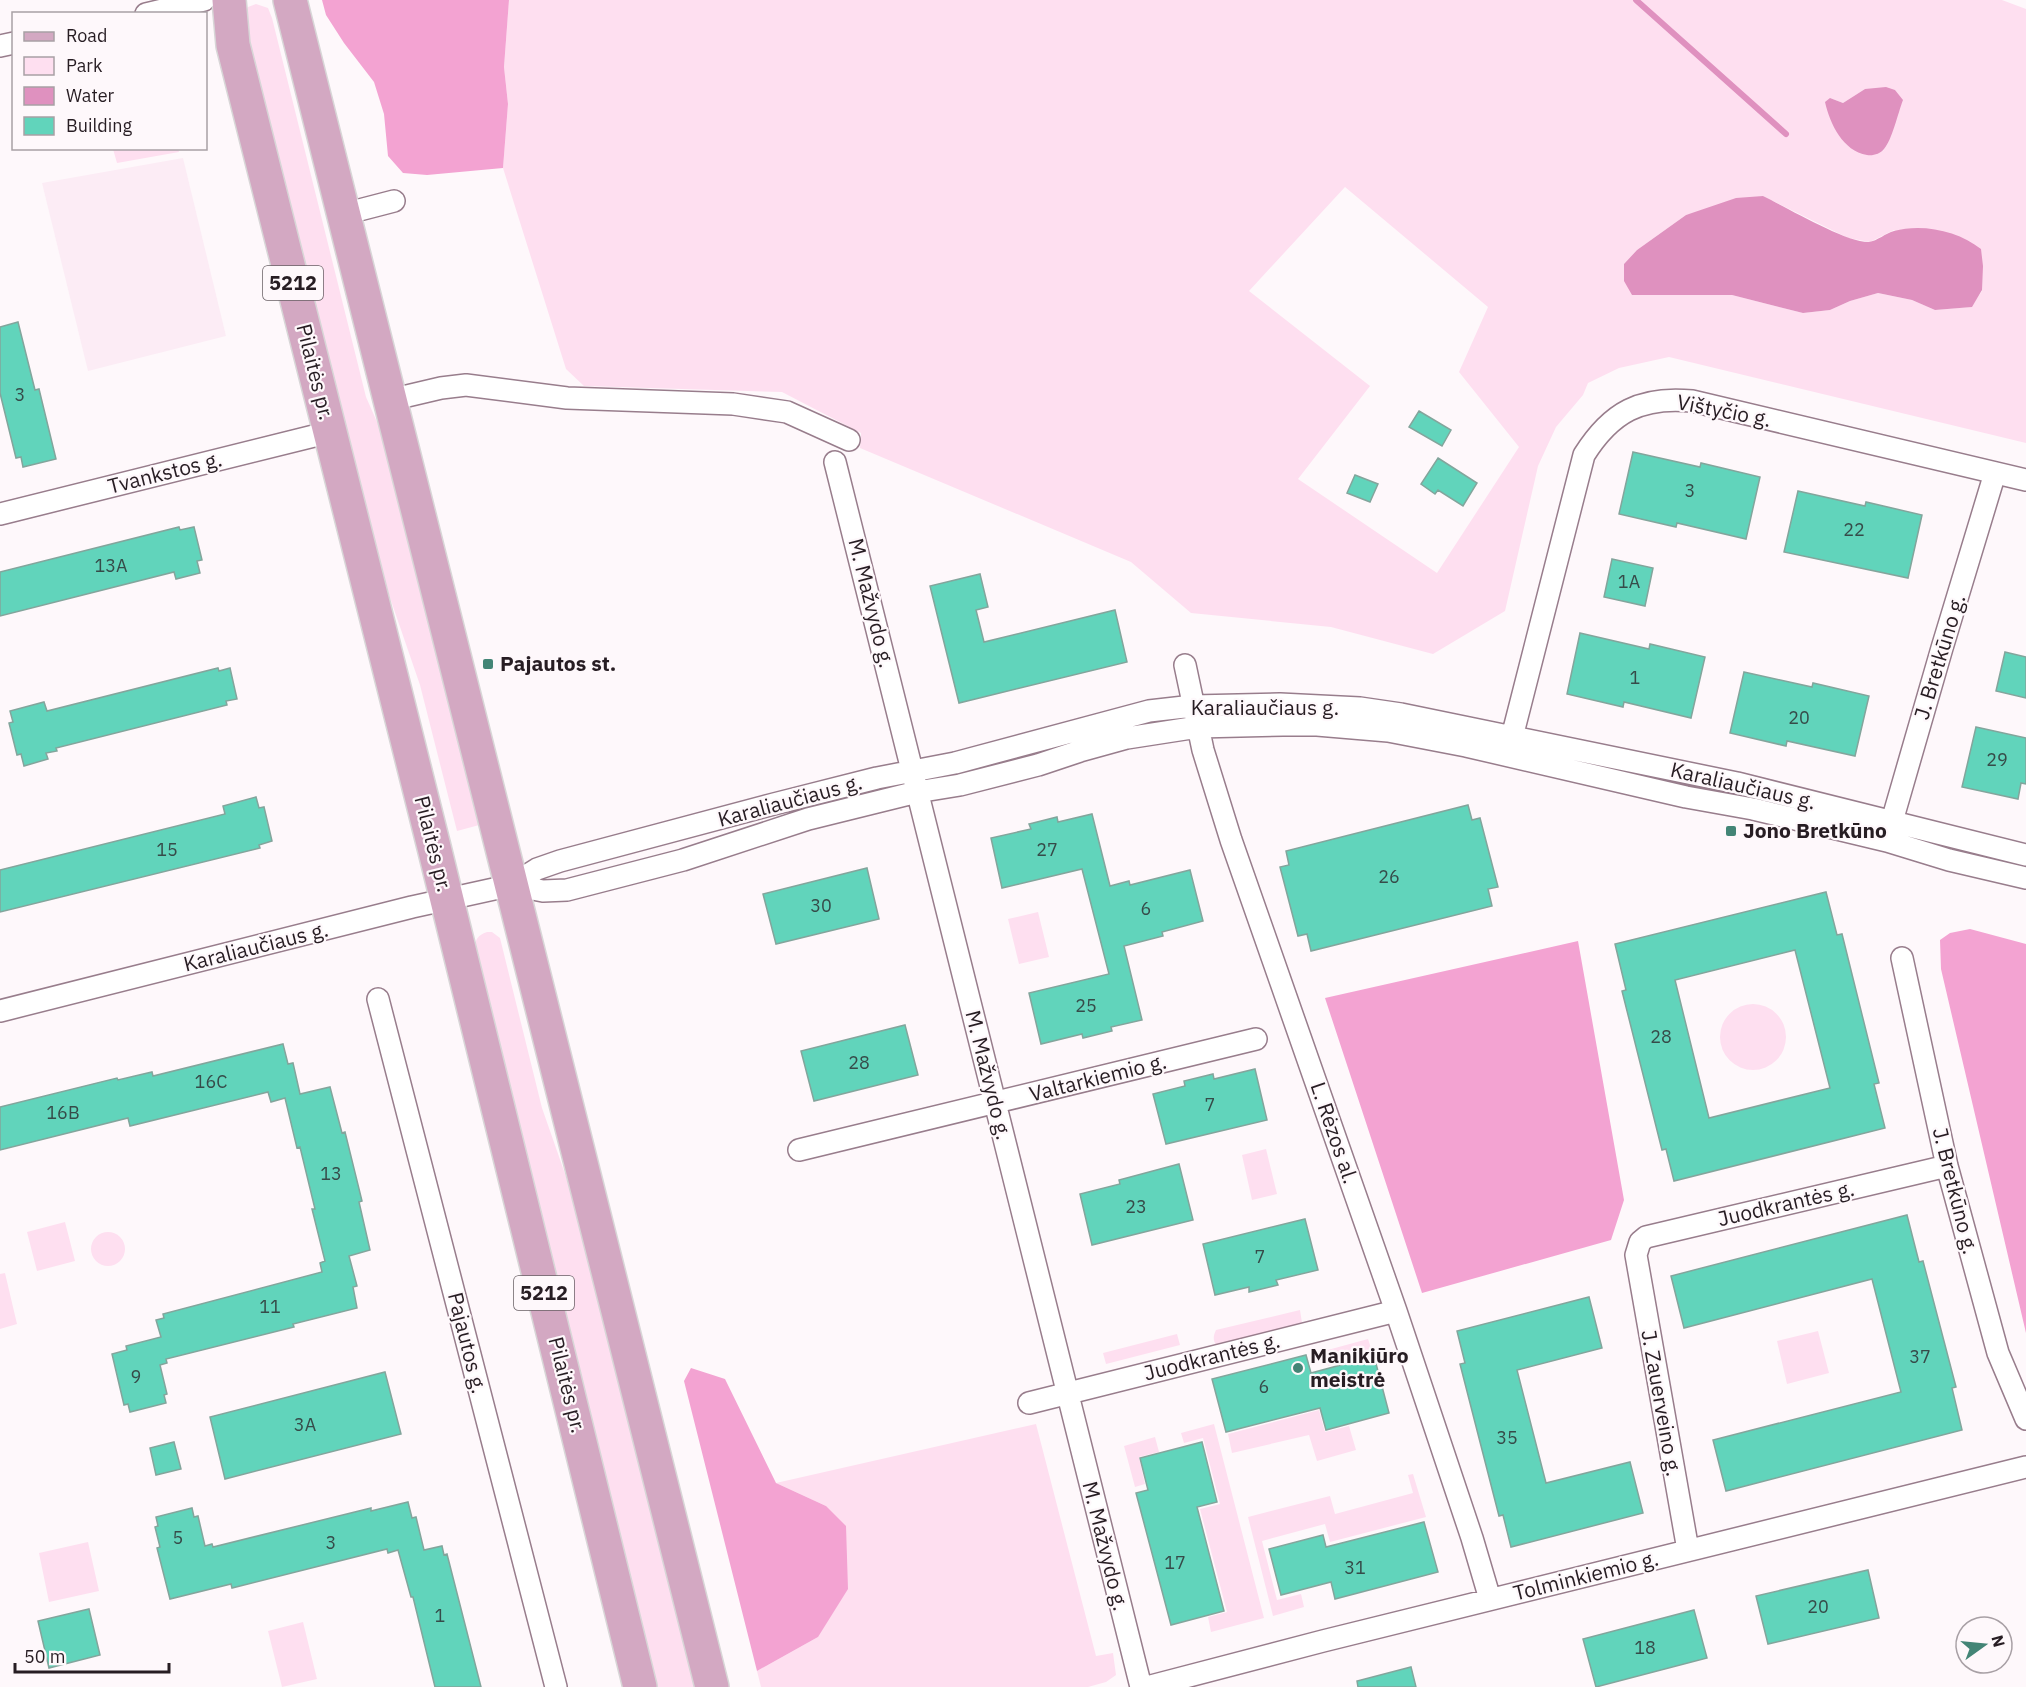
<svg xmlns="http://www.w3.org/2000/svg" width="2026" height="1687" viewBox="0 0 2026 1687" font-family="'IBM Plex Sans',sans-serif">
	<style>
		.built { fill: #fcecf5 }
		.green { fill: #fedff0; fill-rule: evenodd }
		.forest { fill: #f3a3d2 }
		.water { fill: #df91bf }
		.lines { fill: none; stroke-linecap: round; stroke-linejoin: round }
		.stream { stroke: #df91bf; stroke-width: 6 }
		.building { fill: #61d4bb; stroke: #83a59c; stroke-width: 1.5; fill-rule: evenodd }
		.minor-casing { stroke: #987d8c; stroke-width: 24 }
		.primary-casing { stroke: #d8d6d7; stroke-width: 36 }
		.minor { stroke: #fff; stroke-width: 21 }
		.primary { stroke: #d3a8c2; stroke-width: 33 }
		.poi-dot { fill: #438576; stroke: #fef8fb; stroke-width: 2 }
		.labels { text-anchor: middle; stroke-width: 4.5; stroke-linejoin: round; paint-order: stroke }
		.number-label { font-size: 18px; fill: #364b49 }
		.shield { fill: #fef8fb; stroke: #685f64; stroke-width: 1.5 }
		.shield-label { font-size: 20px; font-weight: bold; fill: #271d23 }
		.street-label { font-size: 21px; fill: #271d23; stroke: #fef8fb }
		.poi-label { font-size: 21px; font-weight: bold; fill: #271d23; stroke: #fef8fb; text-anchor: start }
	</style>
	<rect width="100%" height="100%" fill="#fef8fb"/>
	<path class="built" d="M183,158L226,336L88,371L42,183Z"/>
	<path class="green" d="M509,0H2002L2026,9V443L1669,357L1619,368L1588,383L1583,395L1556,427L1538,466L1505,611L1433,654L1331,627L1191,613L1131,562L860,448L861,433L782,392L584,386L566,369L503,168L508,104L504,67ZM1865,89L1895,90L1902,101L1883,151L1830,98L1843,103ZM1345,187L1488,307L1459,372L1519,447L1437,573L1298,479L1370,386L1249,291ZM1763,196L1848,238L1870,242L1894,230L1982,291L1971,307L1935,310L1912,300L1878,293L1850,301L1830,310L1803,313L1732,295H1632L1624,264L1637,250L1686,215Z
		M256,4L268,8L272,18L366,397L389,449L483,824L457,831L420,685L378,563L251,72L244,13L248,7Z
		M113,149H178L179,152L117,163Z
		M1038,912L1049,957L1019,964L1008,919Z
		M487,932H492L500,938L542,1108L578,1211L698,1687H656L477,963C475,949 471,937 487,932Z
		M1720 1037a33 33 0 1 1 66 0a33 33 0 1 1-66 0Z
		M1266,1149L1277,1194L1252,1200L1242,1155Z
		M65,1222L75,1261L37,1271L27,1232Z
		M91 1249a17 17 0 1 1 34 0a17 17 0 1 1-34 0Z
		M5,1273L17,1324L0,1329V1274Z
		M1300,1310L1302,1323L1216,1345C1213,1340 1213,1336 1216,1330Z
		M1818,1331L1829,1373L1787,1384L1777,1341Z
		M1177,1334L1180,1345L1106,1364L1103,1353Z
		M1368,1339L1373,1354L1328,1366L1324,1351Z
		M1319,1410L1325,1432L1349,1426L1356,1450L1317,1461L1309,1435L1232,1453L1228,1434Z
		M1036,1424L1096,1656L1113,1653L1116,1675L1106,1682L1088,1687H761L757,1671L818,1637L826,1506L776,1483Z
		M1214,1424L1264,1618L1211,1632L1208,1617L1227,1612L1200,1509L1220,1504L1203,1438L1184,1443L1181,1433Z
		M1155,1437L1159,1452L1139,1457L1145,1484L1135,1487L1124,1446Z
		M1413,1474L1426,1517L1330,1542L1325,1524L1262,1541L1277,1600L1301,1594L1304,1607L1273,1616L1248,1517L1330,1496L1335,1514L1413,1493L1408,1475Z
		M88,1542L99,1591L49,1602L39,1553Z
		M303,1622L317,1679L282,1687L268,1631Z"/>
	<path class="forest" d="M322,0H509L504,67L508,104L503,168L427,175L403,173L388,156L384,114L374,82L344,43L326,15Z
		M1970,929L2026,944V1333L1941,969L1940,940L1950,933Z
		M1578,941L1624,1200L1611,1240L1422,1293L1325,998Z
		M691,1368L725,1379L776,1483L826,1506L846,1526L848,1589L818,1637L757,1671L684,1381Z"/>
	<path class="water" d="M1886,87L1895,90L1903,100C1898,113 1892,140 1884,149C1880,154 1873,156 1867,155C1843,151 1830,124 1825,102L1830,98L1843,103L1865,89Z
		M1763,196C1786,207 1847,243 1869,242C1877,241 1886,233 1894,231C1922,223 1959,231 1981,249L1983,266L1982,290L1972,307L1935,310L1912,300L1878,293L1850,301L1830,310L1803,313L1732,295H1632L1624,281V264L1637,250L1686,215L1736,198Z"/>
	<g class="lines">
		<path class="stream" d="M1636,0L1786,134"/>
	</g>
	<path class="building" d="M18,322L35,390L39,389L56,459L23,467L21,457L16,458L0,393V327Z
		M1419,411L1451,430L1442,446L1409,427Z
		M1633,452L1700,467L1701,463L1760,477L1746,539L1677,523L1676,527L1619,514Z
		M1438,458L1477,483L1463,506L1438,490L1435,494L1421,484Z
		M1355,475L1378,484L1370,502L1347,493Z
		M1798,491L1865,506L1866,502L1922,515L1908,578L1784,552Z
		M179,527L180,530L194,527L202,560L197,561L200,573L176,579L174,572L0,616V572Z
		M1612,559L1653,568L1645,606L1604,597Z
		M980,574L988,607L976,610L984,642L1115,610L1127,662L959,703L930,586Z
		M1580,633L1649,649L1650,644L1705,657L1691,718L1624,702L1623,707L1567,694Z
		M2005,652L2026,657V698L1996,691Z
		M218,668L219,671L230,668L237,699L226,701L227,705L56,748L57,751L46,753L48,759L24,766L21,754L17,755L9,723L13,722L10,711L44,702L47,711Z
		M1744,672L1812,687L1813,683L1869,696L1855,756L1787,741L1786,746L1730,733Z
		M1976,727L2026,738V784L2021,783L2018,799L1962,787Z
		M256,797L259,808L264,807L272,841L259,845L260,848L0,912V870L225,814L223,806Z
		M1468,805L1472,820L1480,818L1498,887L1488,889L1492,906L1311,951L1307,934L1298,936L1280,867L1289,865L1286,851Z
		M1092,814L1110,886L1129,881L1130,885L1190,870L1203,921L1162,932L1163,936L1124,946L1142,1020L1111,1027L1112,1031L1083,1038L1082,1034L1041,1044L1029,993L1109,974L1082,869L1002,888L991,838L1031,829L1029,824L1057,817L1058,822Z
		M867,868L879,919L776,944L763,894Z
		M1826,892L1837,935L1842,934L1879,1083L1874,1084L1885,1128L1674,1181L1666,1149L1662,1150L1622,991L1626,990L1615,944ZM1795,950L1830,1088L1709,1118L1675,980Z
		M905,1025L918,1075L814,1101L801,1051Z
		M283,1044L288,1064L293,1063L300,1094L330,1087L342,1133L345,1132L362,1201L359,1202L370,1250L349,1256L357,1286L353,1287L357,1308L293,1324L294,1327L166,1359L167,1363L160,1365L167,1394L164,1395L166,1403L130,1412L128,1404L124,1405L112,1354L127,1350L126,1346L161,1337L156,1320L164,1318L163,1314L322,1272L320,1263L325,1261L312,1209H315L300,1147L297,1148L285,1098L271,1102L268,1092L130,1126L128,1118L0,1150V1107L117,1078L118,1080L152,1072L153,1076Z
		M1255,1069L1267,1120L1166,1144L1153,1094L1185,1086L1184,1081L1213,1074L1214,1079Z
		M1179,1164L1193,1220L1092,1245L1080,1194L1120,1184L1119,1180Z
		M1907,1215L1919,1262L1923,1261L1956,1387L1952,1388L1962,1430L1726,1491L1713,1440L1901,1392L1872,1279L1684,1328L1671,1276Z
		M1305,1219L1318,1270L1276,1280L1278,1285L1249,1292V1287L1215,1295L1203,1244Z
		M1589,1297L1602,1348L1517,1370L1546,1483L1630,1462L1643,1513L1511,1547L1503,1515L1499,1516L1460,1364L1465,1363L1457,1331Z
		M1306,1355L1311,1373L1374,1356L1389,1413L1326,1430L1320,1408L1226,1432L1212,1379Z
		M385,1372L401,1434L225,1479L210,1417Z
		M174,1442L181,1469L156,1475L150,1448Z
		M1202,1442L1217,1502L1197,1507L1224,1611L1171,1625L1136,1493L1148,1490L1140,1458Z
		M408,1502L412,1518L416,1517L424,1550L442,1546L444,1555L447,1554L481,1687H435L413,1597H411L398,1550L388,1553L387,1549L232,1588L231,1584L170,1599L157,1548L160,1547L155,1527L158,1526L156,1517L192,1508L194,1517L198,1516L205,1546L212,1544L213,1547L371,1508V1511Z
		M1424,1522L1438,1572L1335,1599L1331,1582L1281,1595L1269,1549L1323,1535L1326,1547Z
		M1868,1570L1879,1618L1768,1644L1756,1596Z
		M89,1609L100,1655L49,1668L38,1621Z
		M1694,1610L1707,1658L1596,1687L1583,1639Z
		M1411,1667L1416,1687H1358L1357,1681Z"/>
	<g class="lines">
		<g class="minor-casing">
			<path id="minor" d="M146,14L204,0
				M0,46L14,43
				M344,214L394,201
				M390,400L441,388L466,385L567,398L733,404L787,412L849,440
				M835,462L1141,1687
				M0,514L330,432
				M1185,665L1203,750L1231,840L1396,1311L1472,1538L1490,1599
				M1512,737L1584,455C1611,412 1641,396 1692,401L2026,480
				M1888,835L1942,648L1995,473
				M512,885L543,891L567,890L683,860L808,819L917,792L960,785L1038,765L1080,751L1127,738L1198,727L1283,725H1317L1388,731L1466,746L1686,797L1753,809L1887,841L1949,860L2026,878
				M1902,958L1947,1166L1998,1353L2026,1419
				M378,999L556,1687
				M0,1011L412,907L512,885L537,869L560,861L774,804L877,778L955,763L1149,711L1193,706L1280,704L1360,708L1401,714L1737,783L2026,855
				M799,1150L1256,1039
				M1029,1403L1396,1311
				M1688,1550L1636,1255L1640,1242L1646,1237L1947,1166
				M1147,1687L1323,1641L2026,1467"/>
		</g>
		<g class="primary-casing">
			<path id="primary" d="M229,0L233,45L434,847L640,1687
				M290,0L712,1687"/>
		</g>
		<use href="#minor" class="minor"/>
		<use href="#primary" class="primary"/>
	</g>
	<g class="poi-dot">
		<rect x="482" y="658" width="12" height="12" rx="3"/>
		<rect x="1725" y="825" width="12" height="12" rx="3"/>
		<circle cx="1298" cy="1368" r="6"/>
	</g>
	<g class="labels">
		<g class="number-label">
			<text x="20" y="401">3</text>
			<text x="1690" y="497">3</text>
			<text x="1854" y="536">22</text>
			<text x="111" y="572">13A</text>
			<text x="1629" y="588">1A</text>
			<text x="1635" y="684">1</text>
			<text x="1799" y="724">20</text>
			<text x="1997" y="766">29</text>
			<text x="167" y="856">15</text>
			<text x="1047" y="856">27</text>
			<text x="1389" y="883">26</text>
			<text x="821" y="912">30</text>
			<text x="1146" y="915">6</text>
			<text x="1086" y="1012">25</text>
			<text x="1661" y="1043">28</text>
			<text x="859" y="1069">28</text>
			<text x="211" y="1088">16C</text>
			<text x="1210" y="1111">7</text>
			<text x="63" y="1119">16B</text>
			<text x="331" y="1180">13</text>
			<text x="1136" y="1213">23</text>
			<text x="1260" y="1263">7</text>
			<text x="270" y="1313">11</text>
			<text x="1920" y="1363">37</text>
			<text x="136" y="1383">9</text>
			<text x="1264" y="1393">6</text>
			<text x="305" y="1431">3A</text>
			<text x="1507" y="1444">35</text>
			<text x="178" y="1544">5</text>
			<text x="331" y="1549">3</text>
			<text x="1175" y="1569">17</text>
			<text x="1355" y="1574">31</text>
			<text x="1818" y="1613">20</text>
			<text x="440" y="1622">1</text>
			<text x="1645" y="1654">18</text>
		</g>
		<g class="shield">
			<rect x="263" y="266" width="60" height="34" rx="4.5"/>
			<rect x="514" y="1276" width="60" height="34" rx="4.5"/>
		</g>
		<g class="shield-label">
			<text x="293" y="290">5212</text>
			<text x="544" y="1300">5212</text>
		</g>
		<g class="street-label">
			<text transform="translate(315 372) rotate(76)" y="7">Pilaitės pr.</text>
			<text transform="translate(1724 411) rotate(11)" y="7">Vištyčio g.</text>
			<text transform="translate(165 473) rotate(-14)" y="7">Tvankstos g.</text>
			<text transform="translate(871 603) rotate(76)" y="7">M. Mažvydo g.</text>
			<text transform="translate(1940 657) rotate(-73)" y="7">J. Bretkūno g.</text>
			<text x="1265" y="715">Karaliaučiaus g.</text>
			<text transform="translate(1743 786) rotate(13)" y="7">Karaliaučiaus g.</text>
			<text transform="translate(790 801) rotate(-15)" y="7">Karaliaučiaus g.</text>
			<text transform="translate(433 844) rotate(76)" y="7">Pilaitės pr.</text>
			<text transform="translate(256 947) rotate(-14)" y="7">Karaliaučiaus g.</text>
			<text transform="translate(988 1075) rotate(76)" y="7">M. Mažvydo g.</text>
			<text transform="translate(1098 1078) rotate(-14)" y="7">Valtarkiemio g.</text>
			<text transform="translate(1334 1133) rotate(71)" y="7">L. Rėzos al.</text>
			<text transform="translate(1955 1191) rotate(76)" y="7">J. Bretkūno g.</text>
			<text transform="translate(1786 1204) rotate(-13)" y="7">Juodkrantės g.</text>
			<text transform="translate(467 1343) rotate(76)" y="7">Pajautos g.</text>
			<text transform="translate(1212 1357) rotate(-14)" y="7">Juodkrantės g.</text>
			<text transform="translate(567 1385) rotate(76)" y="7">Pilaitės pr.</text>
			<text transform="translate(1661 1403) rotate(80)" y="7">J. Zauerveino g.</text>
			<text transform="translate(1105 1546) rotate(76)" y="7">M. Mažvydo g.</text>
			<text transform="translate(1586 1576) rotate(-14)" y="7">Tolminkiemio g.</text>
		</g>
		<g class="poi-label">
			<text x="500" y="671">Pajautos st.</text>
			<text x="1743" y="838">Jono Bretkūno</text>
			<text x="1310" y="1363">Manikiūro<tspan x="1310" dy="24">meistrė</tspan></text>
		</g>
	</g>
	<rect x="12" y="12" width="195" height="138" fill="#fef8fb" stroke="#a8a0a5" stroke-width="1.5"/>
	<rect x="24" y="32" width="30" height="9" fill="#d3a8c2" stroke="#a8a0a5" stroke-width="1.5"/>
	<text x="66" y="42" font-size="18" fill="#271d23">Road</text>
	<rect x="24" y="57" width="30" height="18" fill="#fedff0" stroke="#a8a0a5" stroke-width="1.5"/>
	<text x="66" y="72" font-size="18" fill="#271d23">Park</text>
	<rect x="24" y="87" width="30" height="18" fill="#df91bf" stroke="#a8a0a5" stroke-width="1.5"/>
	<text x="66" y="102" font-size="18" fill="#271d23">Water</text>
	<rect x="24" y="117" width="30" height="18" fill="#61d4bb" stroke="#a8a0a5" stroke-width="1.5"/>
	<text x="66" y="132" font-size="18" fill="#271d23">Building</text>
	<g transform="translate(1984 1645) rotate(75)"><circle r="28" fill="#fef8fb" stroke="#a8a0a5" stroke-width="1.5"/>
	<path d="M0-4.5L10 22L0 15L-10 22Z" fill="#438576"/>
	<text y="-9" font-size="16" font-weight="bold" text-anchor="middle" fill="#271d23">N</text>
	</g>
	<path d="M15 1663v9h154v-9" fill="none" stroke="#271d23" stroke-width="3"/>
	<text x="24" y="1663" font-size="18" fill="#271d23" stroke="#fef8fb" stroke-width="4.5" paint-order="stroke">50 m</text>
</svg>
